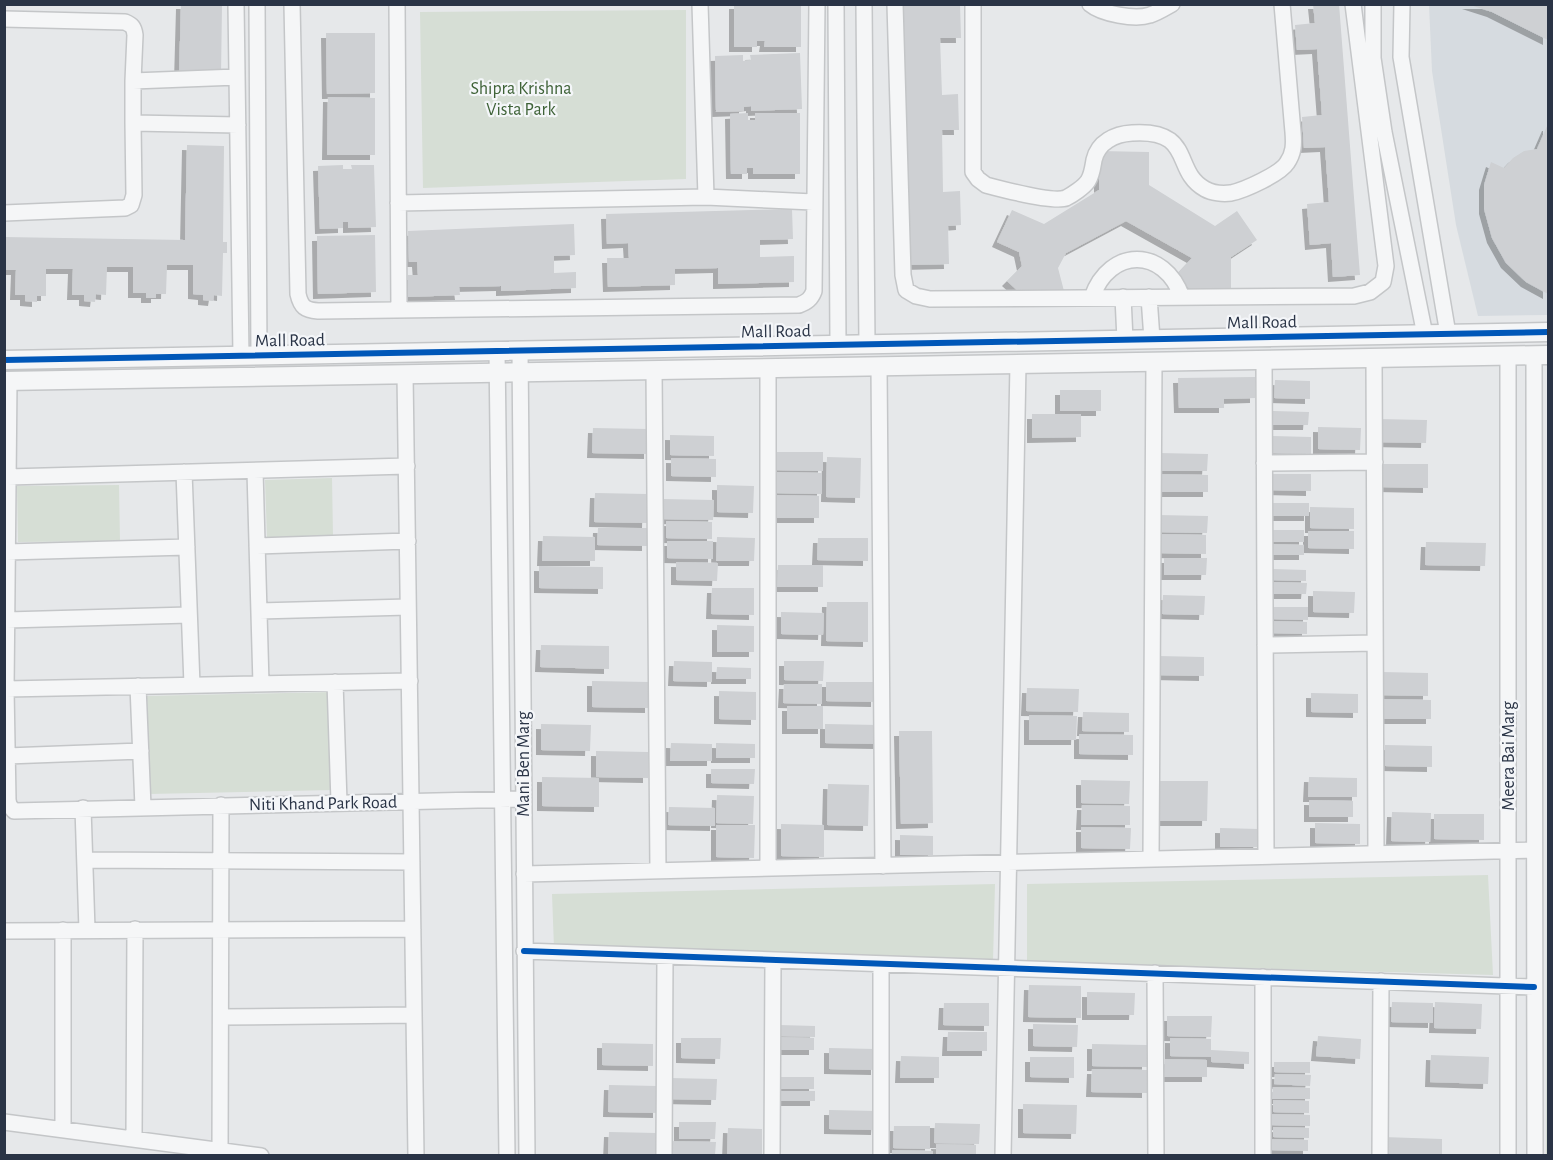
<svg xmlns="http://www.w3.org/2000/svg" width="1553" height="1160" viewBox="0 0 1553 1160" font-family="'Alegreya Sans',sans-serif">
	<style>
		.built { fill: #d6dbe0 }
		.green { fill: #d6ded5 }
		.building { fill: #ced0d3; filter: url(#shadow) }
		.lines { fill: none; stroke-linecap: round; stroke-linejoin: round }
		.minor-casing { stroke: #c4c6c8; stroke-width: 18 }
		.tertiary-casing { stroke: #c4c6c8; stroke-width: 21 }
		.minor { stroke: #f5f6f7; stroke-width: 15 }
		.tertiary { stroke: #f5f6f7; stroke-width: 18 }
		.cycleway-casing { stroke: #f4f6f9; stroke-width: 10 }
		.cycleway { stroke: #0057b8; stroke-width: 6 }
		.labels { text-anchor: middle; stroke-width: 4.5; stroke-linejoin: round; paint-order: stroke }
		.park-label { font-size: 18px; fill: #3e6237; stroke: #f4f6f9 }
		.street-label { font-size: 18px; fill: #2a3446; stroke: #f4f6f9 }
	</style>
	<defs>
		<filter id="shadow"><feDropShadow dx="-5" dy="5" stdDeviation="0" flood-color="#0004"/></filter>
	</defs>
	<rect width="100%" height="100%" fill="#e6e8ea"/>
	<path class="built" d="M1429,5H1548V315L1478,316L1456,225L1432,71Z"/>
	<path class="green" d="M686,10V179L423,188L420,12Z
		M1548,454V1155L1546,1156V1155Z
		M332,478L333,536L267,538L265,480Z
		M119,485L120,541L18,542L17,486Z
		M330,692L333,790L149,794L147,696Z
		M1488,875L1493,975L1027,962V884Z
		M995,884L993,961L554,948L552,894Z"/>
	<path class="building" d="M181,4H222L221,76H179Z
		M734,4H801V47H764L765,41H757V47H734Z
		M902,4H960L961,38H940L942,95L958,94L959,130H942L943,192L960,191L961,225L948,226L949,264L908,265Z
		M1313,4H1339L1360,275L1333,277L1331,243L1310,245L1307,204L1329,202L1325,147L1304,148L1302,117L1322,115L1317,49L1297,50L1295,25L1315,23Z
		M1467,4H1548V40L1492,12Z
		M326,33H375V93L327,94Z
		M800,53L802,109L751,111V106L744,107V111L716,112L715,56L743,55V61L751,60L750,55Z
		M328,97L375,98V155H327Z
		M748,113V120H755V113H800V174H753V168H747V174H731L730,114Z
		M1547,126H1548V294L1526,282L1506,263L1492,238L1484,209V185L1491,162L1504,168L1513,158L1524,151L1537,149Z
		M187,145L224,146L223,242H227V253H223L222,296L214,295L213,301L203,300V295L193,294V265H167L166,294H156V298H146V293H133V267H107L106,295L96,294L95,302L84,301V295H72L73,269H46V296H37V302L25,301V295H15L16,270H4V237L185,240Z
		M1099,151L1149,152V185L1215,226L1237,211L1257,240L1231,257V290H1191L1175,276L1192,258L1126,221L1066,253L1058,268L1064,291H1018L1007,281L1022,266L1019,252L997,242L1012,210L1044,224L1099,190Z
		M343,165V169H352L351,165H374L376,227L348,228V222H343V228L320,229L318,166Z
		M792,209L793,239L760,240V257L794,256V282L718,284V268L675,269V285L608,287L607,258H629L628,243L607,244L606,214Z
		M574,224L575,255L554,256V273L576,272V288L501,291V286L459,287L460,295L408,297V275H418L417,262H409L408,231Z
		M375,235L376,292L318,294L317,236Z
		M1255,377V398L1224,399V408H1179L1178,378Z
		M1275,380L1310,381V399L1274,398Z
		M1060,390H1101V411H1060Z
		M1273,411L1309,412L1308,425H1273Z
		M1032,414H1081V437L1032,438Z
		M1377,419L1427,420L1426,443L1377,442Z
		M1318,427L1361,428L1360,450L1318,449Z
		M593,428L649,429V454L592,453Z
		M670,435L714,436V456L670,455Z
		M1272,436L1311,437V454L1271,453Z
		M774,452H823V471L774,470Z
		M1158,453L1208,454L1207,471H1158Z
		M827,457L861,458L860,498L826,497Z
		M671,458L716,459V477L671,476Z
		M1383,464H1428V488L1382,487Z
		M776,472L822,473V494L775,493Z
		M1159,474L1208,475V492H1158Z
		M1268,474H1311V491L1267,490Z
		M717,485L754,486L753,513L717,512Z
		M595,493L648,494L647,523L594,522Z
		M775,495L819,496V518H775Z
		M662,499L714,500L713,520L662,519Z
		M1271,503H1309V516H1271Z
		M1310,507L1354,508V529L1310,528Z
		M1158,515L1208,516L1207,533L1158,532Z
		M666,521L712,522V539L666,538Z
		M598,528H647V546L597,545Z
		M1273,530H1304V542H1273Z
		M1308,531H1354V549L1308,548Z
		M1160,534L1206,535V554L1160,553Z
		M543,536L595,537V561H542Z
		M717,537L755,538L754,561H716Z
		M818,538H868V561L817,560Z
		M667,541H713V559L667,558Z
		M1426,542L1486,543L1485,566L1425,565Z
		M1273,544L1304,545V555H1273Z
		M1164,558H1207L1206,575H1164Z
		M676,562L718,563L717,581L676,580Z
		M778,565H823V587H777Z
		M539,566L603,567V589L539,588Z
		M1272,569L1306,570V581L1272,580Z
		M1273,582L1307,583L1306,594H1273Z
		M712,588H754V615L711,614Z
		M1313,591L1355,592L1354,613L1313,612Z
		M1163,595L1205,596L1204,615L1162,614Z
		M827,602H868V642L826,641Z
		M1272,607H1308V620L1272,619Z
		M781,612L824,613L823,635L781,634Z
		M1272,621L1307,622V634L1272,633Z
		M717,625L754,626V652H717Z
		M541,645L609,646V669L540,667Z
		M1158,656L1204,657V676L1158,675Z
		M674,661L712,662V682L673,681Z
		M784,661H824L823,681L784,680Z
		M717,667L751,668V679H716Z
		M1381,672L1428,673V696L1381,695Z
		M592,681L650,682V708L592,707Z
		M826,682H876V702L826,701Z
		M784,684H822V704L783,703Z
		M1027,688L1079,689L1078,712L1026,711Z
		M719,691L756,692V720L719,719Z
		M1311,693L1358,694V713L1311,712Z
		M1382,699L1431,700V719H1382Z
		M787,706H823V729H787Z
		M1083,712L1129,713V732L1082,731Z
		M1029,715L1077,716L1076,740H1029Z
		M541,724L591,725L590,751L541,750Z
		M825,724L879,725V744L825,743Z
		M899,731H932L933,823L901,824Z
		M1079,734L1133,735V755L1079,754Z
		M671,743L712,744V761H670Z
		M716,743L755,744V758H716Z
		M1385,745L1432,746V767L1385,766Z
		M596,751L648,752V778L596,777Z
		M711,769H755L754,784L711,783Z
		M542,777L599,778V807L542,806Z
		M1309,777L1357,778V797H1308Z
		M1081,780L1130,781L1129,804L1081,803Z
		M1159,781H1208L1207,821H1159Z
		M828,784L869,785L868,826L827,825Z
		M717,795L754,796L753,824L716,823Z
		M1309,800L1353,801V817H1309Z
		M1082,805L1130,806V825H1081Z
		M669,807L715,808V826L668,825Z
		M1392,812L1431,813L1430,842L1391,841Z
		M1434,814H1484V840L1434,839Z
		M1315,823L1360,824V844L1315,843Z
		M781,824L824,825V857L781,856Z
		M716,825H755L754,858L716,857Z
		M1081,827L1131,828L1130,849L1081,848Z
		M1220,828L1259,829L1258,847H1220Z
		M900,835L933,836V855H900Z
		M1029,985L1081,986V1018L1028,1017Z
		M1087,992L1135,993L1134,1015H1087Z
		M1392,1002L1433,1003V1023L1391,1022Z
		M1435,1002L1482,1004L1481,1029L1434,1028Z
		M944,1003H989V1026L943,1025Z
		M1167,1016H1212L1211,1037L1167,1036Z
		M1033,1024L1078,1025L1077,1047L1033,1046Z
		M779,1025L815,1026V1037L779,1036Z
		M948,1032H987V1051H947Z
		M1318,1036L1361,1039L1360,1059L1316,1056Z
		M779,1037L814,1038V1050H779Z
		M681,1038H721L720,1059L681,1058Z
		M1170,1038L1211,1039V1050L1249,1052V1064L1211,1062V1057L1170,1056Z
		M602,1043L653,1044V1066L602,1065Z
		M1092,1044L1147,1045V1067L1092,1066Z
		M829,1048L876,1049V1070L829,1069Z
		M1431,1055L1489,1057L1488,1084L1430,1082Z
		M901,1056L939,1057V1078H900Z
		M1030,1057H1074V1078L1030,1077Z
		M1165,1059L1207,1060V1077H1164Z
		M1274,1062H1310V1073L1274,1072Z
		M1092,1069L1147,1070V1093L1091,1092Z
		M1275,1074L1311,1075L1310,1086L1274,1084Z
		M778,1077H814V1089H778Z
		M669,1078L717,1079L716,1100L668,1099Z
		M609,1085L658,1086V1113L608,1112Z
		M1273,1087L1310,1088V1099H1272Z
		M778,1091H815V1101H778Z
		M1273,1100L1309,1101V1113L1273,1112Z
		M1023,1104L1077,1105L1076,1134L1023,1133Z
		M829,1110L877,1111L876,1130L829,1129Z
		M1272,1114L1310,1115V1126L1271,1125Z
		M679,1122H716L715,1139H679Z
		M935,1123L980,1124L979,1144L934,1143Z
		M894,1126H930V1149L893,1148Z
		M1273,1127L1309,1128V1138L1273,1137Z
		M728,1128L762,1129V1155H727Z
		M609,1132L657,1133V1155H608Z
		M1383,1137L1442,1139V1155H1382Z
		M1271,1139L1308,1140V1151L1271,1150Z
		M667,1141L716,1142L715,1155H667Z
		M936,1144L976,1145V1155H936Z
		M892,1150L933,1151V1155H892Z"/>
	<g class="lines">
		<g class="minor-casing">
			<path id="minor" d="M236,4L241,356
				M257,4L259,355
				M292,4L298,294C301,307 305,310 318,311L799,305C807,302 811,299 814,291L817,4
				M397,4L399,310
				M836,4L838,344
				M864,4L867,344
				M895,4L903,275L906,290L916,296L930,299L1354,296L1370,292L1383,282L1386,266L1353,4
				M973,4V172L978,179L986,185C1001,189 1053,203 1066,198C1072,195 1084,187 1088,181C1092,175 1093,166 1094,160C1098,142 1115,134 1132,133C1195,129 1172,171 1205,189C1212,193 1223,194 1231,193C1245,190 1280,174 1287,163C1294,153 1294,144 1293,132L1282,4
				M1090,4C1102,14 1135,20 1150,15C1157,13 1165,8 1172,4
				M1373,4V58L1384,132L1425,335
				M1402,4L1401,57L1448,334
				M4,19L125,22C132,25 134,27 135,35L133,81L237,77
				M133,81V123
				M706,197L813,202
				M398,203L706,197L700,4
				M4,213L125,208L131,205L134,195L133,123L238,125
				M1092,297C1110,247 1164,247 1182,297
				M1123,297L1125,340
				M1149,297L1152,339
				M520,350L527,1156
				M497,351L507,1156
				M1534,355L1535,1156
				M1508,356V1156
				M1374,358L1376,853
				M1264,360L1266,856
				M879,366L883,866
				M768,368V868
				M654,370L658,871
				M405,374L416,1156
				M9,381L6,689L8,800L9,805L14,811L523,799
				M1264,463L1375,462
				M255,471L261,684
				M184,472L192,685
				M8,477L407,466
				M257,546L408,541
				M7,552L187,547
				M259,611L408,607
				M7,620L189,615
				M1265,645L1375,643
				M335,682L339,802
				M138,686L143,807
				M6,689L410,681
				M7,756L141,751
				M83,808L87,930
				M1151,859L1154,361
				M85,860L412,862
				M524,874L1534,850
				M63,930V1130
				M4,931L413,929
				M524,951L1534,987
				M1155,973L1156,1156
				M221,1017L414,1015
				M4,1122L261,1156
				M134,1139L135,929
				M220,1156L221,805
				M664,1156L665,956
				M772,1156L773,960
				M881,1156V964
				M1003,1156L1018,364
				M1263,1156V977
				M1380,1156L1381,981"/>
		</g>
		<g class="tertiary-casing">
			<path id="tertiary" d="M4,360L1548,332
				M4,381L1548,355"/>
		</g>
		<use href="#minor" class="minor"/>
		<use href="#tertiary" class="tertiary"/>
		<g class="cycleway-casing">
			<path id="cycleway" d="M4,360L1548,332
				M524,951L1534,987"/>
		</g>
		<use href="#cycleway" class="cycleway"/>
	</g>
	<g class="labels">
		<g class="park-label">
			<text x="521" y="94">Shipra Krishna<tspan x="521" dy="21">Vista Park</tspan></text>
		</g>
		<g class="street-label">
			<text transform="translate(1262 322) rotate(-1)" y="6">Mall Road</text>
			<text transform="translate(776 331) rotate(-1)" y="6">Mall Road</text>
			<text transform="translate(290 340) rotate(-1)" y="6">Mall Road</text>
			<text transform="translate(1508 756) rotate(-90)" y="6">Meera Bai Marg</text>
			<text transform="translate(523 764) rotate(-90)" y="6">Mani Ben Marg</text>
			<text transform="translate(323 803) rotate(-1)" y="6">Niti Khand Park Road</text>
		</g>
	</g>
	<rect width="1553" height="1160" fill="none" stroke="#2a3446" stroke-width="12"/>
</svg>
